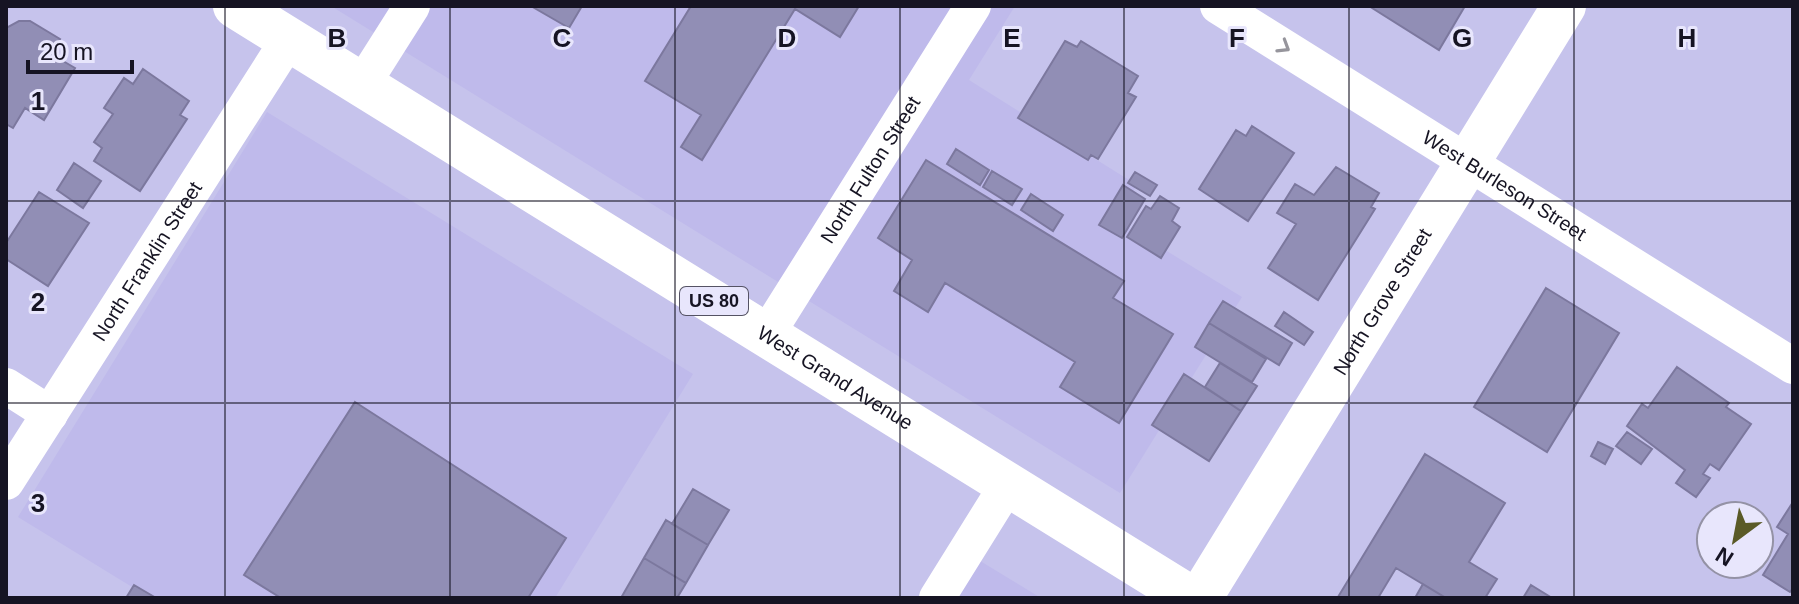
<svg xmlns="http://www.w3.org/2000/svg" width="1799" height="604" viewBox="0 0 1799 604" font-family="Arial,sans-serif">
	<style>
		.built { fill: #bfbaeb }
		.building { fill: #918eb5; stroke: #7c789e; stroke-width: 2 }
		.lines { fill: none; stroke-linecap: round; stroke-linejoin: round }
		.minor { stroke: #fff; stroke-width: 36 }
		.secondary { stroke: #fff; stroke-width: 44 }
		.trunk { stroke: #fff; stroke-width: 44 }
		.oneway { stroke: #96959c }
		.grid { fill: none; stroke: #161423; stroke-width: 2; stroke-opacity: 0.55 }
		.labels { text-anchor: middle; stroke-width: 6; stroke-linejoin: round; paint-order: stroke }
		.shield { fill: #e8e6fc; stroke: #555364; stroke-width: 2 }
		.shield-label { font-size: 18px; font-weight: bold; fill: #161423 }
		.street-label { font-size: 20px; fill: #161423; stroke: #e8e6fc }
		.grid-label { font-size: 26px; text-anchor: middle; font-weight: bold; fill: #161423; stroke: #e8e6fc; stroke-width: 6; stroke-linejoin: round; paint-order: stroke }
	</style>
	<rect width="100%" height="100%" fill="#c6c3ec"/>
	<path class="built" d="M331,6H1015L969,80L1137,185L1116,220L1242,297L1120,493Z
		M267,112L693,374L555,598H150L18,517Z
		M972,556L1041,598H947Z"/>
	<path class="building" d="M531,6H582L569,28Z
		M691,6H859L840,37L795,9L702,160L681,147L701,115L645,81Z
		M1369,6H1465L1439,50Z
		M19,21H30L60,39L51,54L75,68L44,120L25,108L13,128L6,124V28Z
		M1065,41L1077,47L1081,41L1138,76L1128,93L1136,97L1098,159L1091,155L1088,160L1018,118Z
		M143,69L189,101L180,115L187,119L140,191L94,161L102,148L94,142L113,114L104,108L124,78L133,84Z
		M1252,126L1294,153L1248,221L1199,189L1236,130L1246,136Z
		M956,149L989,170L980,185L947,164Z
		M926,160L1124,281L1113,298L1173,334L1119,423L1060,387L1075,362L945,283L928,312L894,291L912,260L878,238Z
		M74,163L101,181L83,208L57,190Z
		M1336,167L1379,193L1371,207L1375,209L1318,300L1268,268L1296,224L1277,213L1295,184L1314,195Z
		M992,171L1022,189L1012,205L983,187Z
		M1135,172L1157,185L1150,196L1128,183Z
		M1123,185L1145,199L1122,238L1099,225Z
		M39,192L89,223L48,286L6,259V243Z
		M1031,194L1063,215L1053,231L1021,210Z
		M1160,196L1179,208L1172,221L1180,227L1161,258L1127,237L1146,206L1151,209Z
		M1546,288L1619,333L1547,452L1474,407Z
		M1223,301L1292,343L1279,365L1209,323Z
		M1284,312L1313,332L1304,345L1275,326Z
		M1209,323L1266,359L1252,382L1195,347Z
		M1220,363L1257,386L1241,411L1205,387Z
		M1677,367L1729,403L1726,407L1751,424L1719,470L1710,464L1703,474L1710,478L1696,497L1676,483L1685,470L1627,426L1642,404L1648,408Z
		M1184,374L1241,411L1209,461L1152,425Z
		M355,402L566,538L528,598H281L244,575Z
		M1627,432L1652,449L1641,464L1616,446Z
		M1598,442L1613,449L1605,464L1591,456Z
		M1425,454L1505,503L1469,562L1497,579L1485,598H1446L1396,568L1378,598L1338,597Z
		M693,489L729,510L708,545L672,524Z
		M1793,502V588L1790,592L1763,575L1788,534L1777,527Z
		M666,520L708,545L686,583L644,558Z
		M644,558L686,583L677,598H621Z
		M1423,584L1446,598H1415Z
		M134,585L156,598H126Z
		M1531,585L1552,598H1523Z"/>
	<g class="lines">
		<g class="minor">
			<path id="s1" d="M1218,6L1793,366"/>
			<path d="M362,85L412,6"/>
			<path id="s2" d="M767,334L973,6"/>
			<path d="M6,386L50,414"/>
			<path id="s3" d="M6,482L289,39"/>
			<path d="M937,598L1008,484"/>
		</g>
		<path class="secondary" id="s4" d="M1200,598L1564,6"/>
		<path class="trunk" id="s5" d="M235,6L1191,598"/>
	</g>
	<defs><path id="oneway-chevron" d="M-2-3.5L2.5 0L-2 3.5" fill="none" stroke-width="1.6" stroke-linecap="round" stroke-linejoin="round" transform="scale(2)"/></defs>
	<use class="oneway" href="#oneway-chevron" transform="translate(1284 47) rotate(32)"/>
	<path class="grid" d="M225,6V598M450,6V598M675,6V598M900,6V598M1124,6V598M1349,6V598M1574,6V598M6,201H1793M6,403H1793"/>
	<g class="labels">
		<rect class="shield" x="680" y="287" width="68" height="28" rx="6"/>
		<g class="shield-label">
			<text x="714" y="307">US 80</text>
		</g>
		<g class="street-label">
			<text dy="7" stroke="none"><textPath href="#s2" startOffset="194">North Fulton Street</textPath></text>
			<text dy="7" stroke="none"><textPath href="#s1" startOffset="338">West Burleson Street</textPath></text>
			<text dy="7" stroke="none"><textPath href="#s3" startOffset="262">North Franklin Street</textPath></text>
			<text dy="7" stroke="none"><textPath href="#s4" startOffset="348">North Grove Street</textPath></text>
			<text dy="7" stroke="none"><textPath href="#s5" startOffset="706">West Grand Avenue</textPath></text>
		</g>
	</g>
	<g class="grid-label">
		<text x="337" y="47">B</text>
		<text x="562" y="47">C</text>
		<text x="787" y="47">D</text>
		<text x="1012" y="47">E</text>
		<text x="1237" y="47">F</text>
		<text x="1462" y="47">G</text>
		<text x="1687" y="47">H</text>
		<text x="38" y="110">1</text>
		<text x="38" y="311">2</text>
		<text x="38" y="512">3</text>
	</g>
	<rect width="1799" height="604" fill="none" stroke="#161423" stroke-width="16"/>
	<g transform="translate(1735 540) rotate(212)"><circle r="38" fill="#e8e6fc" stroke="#9492a5" stroke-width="2"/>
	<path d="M0-6L14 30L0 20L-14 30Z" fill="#5a5a27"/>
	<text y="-12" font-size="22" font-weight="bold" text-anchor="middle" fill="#161423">N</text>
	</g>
	<path d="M28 60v12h104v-12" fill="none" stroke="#161423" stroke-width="4"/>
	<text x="40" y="60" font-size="24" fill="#161423" stroke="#e8e6fc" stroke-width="6" paint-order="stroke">20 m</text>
</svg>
